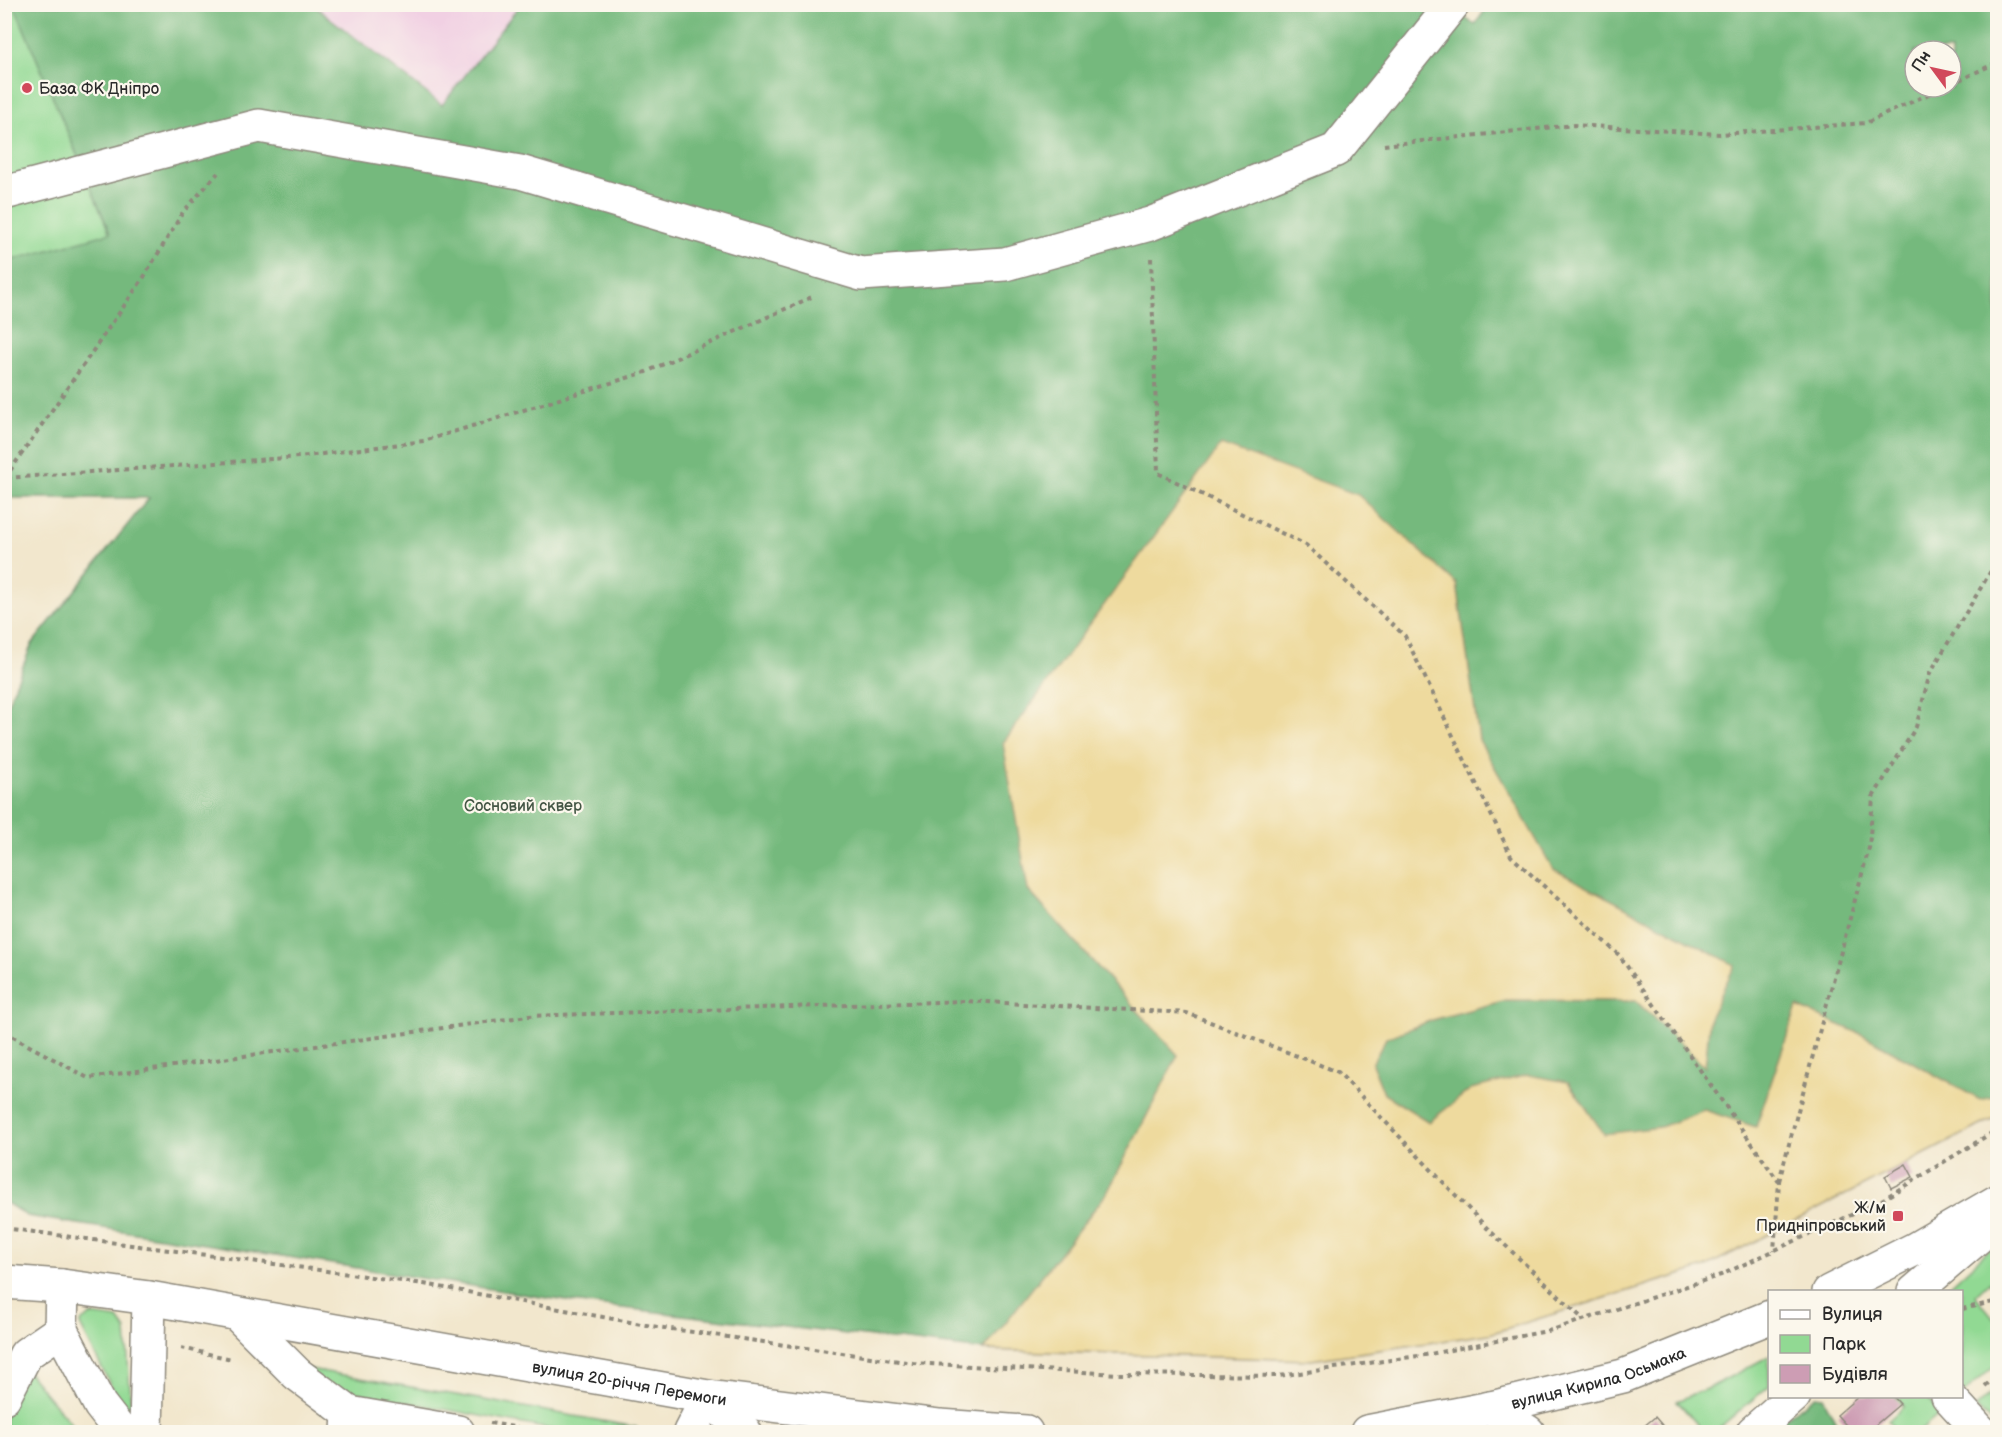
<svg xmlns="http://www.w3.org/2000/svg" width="2002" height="1437" viewBox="0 0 2002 1437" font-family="'Balsamiq Sans',sans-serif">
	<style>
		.built { fill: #f1d0e3 }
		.green { fill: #91d993; stroke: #5e825f; stroke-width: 1.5 }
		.forest { fill: #74b97d; stroke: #507254; stroke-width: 1.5; fill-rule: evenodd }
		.sand { fill: #eeda9e; stroke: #8c8264; stroke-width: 1.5 }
		.building { fill: #cd9db4 }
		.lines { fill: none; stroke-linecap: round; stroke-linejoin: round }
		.minor-casing { stroke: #8e897c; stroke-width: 36 }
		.path { stroke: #8e897c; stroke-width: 4; stroke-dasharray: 4.5 4.5; stroke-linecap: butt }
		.minor { stroke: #fff; stroke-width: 33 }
		.poi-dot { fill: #d1495b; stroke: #fbf7ec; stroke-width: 2 }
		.labels { text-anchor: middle; stroke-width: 4.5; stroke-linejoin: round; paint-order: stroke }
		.poi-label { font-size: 16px; fill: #2b2b2b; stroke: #fbf7ec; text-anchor: start }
		.park-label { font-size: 16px; fill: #445645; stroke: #fbf7ec }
		.street-label { font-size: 16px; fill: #2b2b2b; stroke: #fbf7ec }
	</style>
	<rect width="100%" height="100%" fill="#fbf7ec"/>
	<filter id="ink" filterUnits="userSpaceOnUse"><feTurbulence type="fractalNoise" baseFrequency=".0167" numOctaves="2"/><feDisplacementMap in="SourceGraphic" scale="12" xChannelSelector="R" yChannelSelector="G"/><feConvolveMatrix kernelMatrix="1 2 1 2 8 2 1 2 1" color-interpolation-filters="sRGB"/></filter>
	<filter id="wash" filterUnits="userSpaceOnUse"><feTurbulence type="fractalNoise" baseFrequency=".008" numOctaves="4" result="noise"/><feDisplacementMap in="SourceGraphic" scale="24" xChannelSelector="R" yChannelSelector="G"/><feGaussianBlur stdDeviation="1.35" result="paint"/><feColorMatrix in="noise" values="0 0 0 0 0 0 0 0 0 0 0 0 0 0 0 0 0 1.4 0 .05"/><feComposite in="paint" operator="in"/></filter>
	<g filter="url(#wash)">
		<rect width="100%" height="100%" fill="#f2e7cd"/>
		<path class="built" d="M313,5H520L442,105Z"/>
		<path class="green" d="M14,4L110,234L5,262L4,5Z
			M1997,1242V1291L1989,1282L1975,1295L1997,1322V1364L1964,1393L1962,1391V1292H1943Z
			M91,1315L118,1319L126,1330L131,1404L128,1411L121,1406L80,1325L82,1321Z
			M5,1345L78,1432H5Z
			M1769,1356V1386L1714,1432H1704L1677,1401L1711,1387Z
			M304,1368L636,1427L640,1432H565L326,1387Z
			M1997,1388V1429L1976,1407Z
			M1896,1397H1927L1941,1413L1919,1432H1887L1892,1426L1888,1421L1904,1406Z"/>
		<path class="forest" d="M1445,4L1475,25L1489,4L1997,5V1096L1980,1100L1863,1035L1797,1007L1756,1127L1704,1110L1661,1127L1604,1135L1568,1082L1471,1089L1429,1122L1384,1094L1372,1064L1386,1038L1432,1020L1506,1000L1636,1001L1705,1067L1710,1016L1734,965L1553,869L1479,740L1457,583L1028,890L1178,1055L1107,1193L984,1350L579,1303L27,1216L5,1202L4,713L32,644L149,498H5V262L110,233L14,5H313L442,105L520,5ZM1915,51H1951V87H1915Z
			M1816,1396L1823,1397L1841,1432H1777L1786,1417Z"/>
		<path class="sand" d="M1221,445L1358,495L1457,584L1479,740L1553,869L1735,965L1710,1016L1705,1067L1636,1001L1506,1000L1432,1020L1386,1038L1372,1064L1384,1094L1429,1122L1471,1089L1528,1075L1568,1082L1604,1134L1661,1127L1704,1110L1756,1127L1797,1007L1863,1035L1980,1100L1997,1096V1117L1705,1267L1489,1334L1311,1360L984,1350L1107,1193L1178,1055L1028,890L1003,743Z"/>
		<g id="blocks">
			<path class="building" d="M1906,1164L1913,1177L1891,1188L1885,1176Z
				M1859,1396H1893L1900,1404L1867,1432H1852L1837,1415Z
				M1655,1417L1668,1432H1637Z"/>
		</g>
	</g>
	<g filter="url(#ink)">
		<use href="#blocks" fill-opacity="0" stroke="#8e897c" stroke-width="1.5"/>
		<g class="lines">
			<g class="minor-casing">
				<g id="minor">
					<path d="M4,193L259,126L520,172L861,274L1005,264L1150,224L1336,150L1453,4"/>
					<path id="s1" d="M4,1282L62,1286L149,1298L708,1397L940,1426L1026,1432"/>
					<path d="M62,1286L61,1330L100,1405L121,1432"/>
					<path d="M1829,1292L1915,1249L1998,1201"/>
					<path d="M1914,1292L1998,1220"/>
					<path d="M238,1315L297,1374L349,1413L348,1432"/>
					<path d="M1948,1396L1981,1432"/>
					<path d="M4,1397L26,1354L61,1330"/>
					<path d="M1491,1408L1528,1432"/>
					<path d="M349,1413L458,1432"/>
					<path d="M146,1432L149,1298"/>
					<path d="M690,1432L708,1397L745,1432"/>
					<path id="s2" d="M1367,1432L1491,1408L1623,1376L1770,1317"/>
					<path d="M1753,1432L1794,1396"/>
				</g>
			</g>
			<path class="path" d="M1951,84L1998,62
				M1384,145L1574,125L1720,134L1866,123L1944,87
				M1151,258L1158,473L1306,545L1405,636L1511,856L1619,955L1779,1182L1774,1251
				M5,478L144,277L183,212L218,173
				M7,478L299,457L424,441L646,372L814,296
				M4,1032L88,1078L528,1016L966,1001L1187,1013L1338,1072L1487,1228L1583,1319
				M1779,1181L1869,848L1873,797L1916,727L1930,673L1998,559
				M4,1228L424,1284L657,1327L913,1363L1118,1374L1279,1376L1425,1355L1552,1330L1721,1275L1875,1204L1998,1129
				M1962,1309L1998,1301
				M181,1348L232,1359
				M1985,1386L1998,1375
				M490,1423L542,1432"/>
			<use href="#minor" class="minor"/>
		</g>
	</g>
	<g class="poi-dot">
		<circle cx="27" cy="88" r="6"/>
		<rect x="1892" y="1210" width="12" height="12" rx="3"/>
	</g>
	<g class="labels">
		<g class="poi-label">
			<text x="39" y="94">База ФК Дніпро</text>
			<text x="1886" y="1213" text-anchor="end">Ж/м<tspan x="1886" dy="18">Придніпровський</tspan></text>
		</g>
		<g class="park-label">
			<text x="523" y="811">Сосновий сквер</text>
		</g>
		<g class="street-label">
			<text dy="6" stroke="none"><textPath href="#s2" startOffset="238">вулиця Кирила Осьмака</textPath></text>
			<text dy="6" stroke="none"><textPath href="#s1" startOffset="634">вулиця 20-річчя Перемоги</textPath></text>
		</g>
	</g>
	<rect width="2002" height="1437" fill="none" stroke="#fbf7ec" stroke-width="24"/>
	<rect x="1768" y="1290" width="195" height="108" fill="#fbf7ec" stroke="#a8a59f" stroke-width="1.5"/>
	<rect x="1780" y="1310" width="30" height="9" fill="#ffffff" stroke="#a8a59f" stroke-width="1.5"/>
	<text x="1822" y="1320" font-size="18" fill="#2b2b2b">Вулиця</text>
	<rect x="1780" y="1335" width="30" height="18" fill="#91d993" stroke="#a8a59f" stroke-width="1.5"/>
	<text x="1822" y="1350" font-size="18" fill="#2b2b2b">Парк</text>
	<rect x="1780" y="1365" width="30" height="18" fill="#cd9db4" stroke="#a8a59f" stroke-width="1.5"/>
	<text x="1822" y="1380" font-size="18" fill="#2b2b2b">Будівля</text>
	<g transform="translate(1933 69) rotate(303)"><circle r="28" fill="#fbf7ec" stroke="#a8a59f" stroke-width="1.5"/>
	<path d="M0-4.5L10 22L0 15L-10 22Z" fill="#d1495b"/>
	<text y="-9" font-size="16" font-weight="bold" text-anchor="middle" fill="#2b2b2b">Пн</text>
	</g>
</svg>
